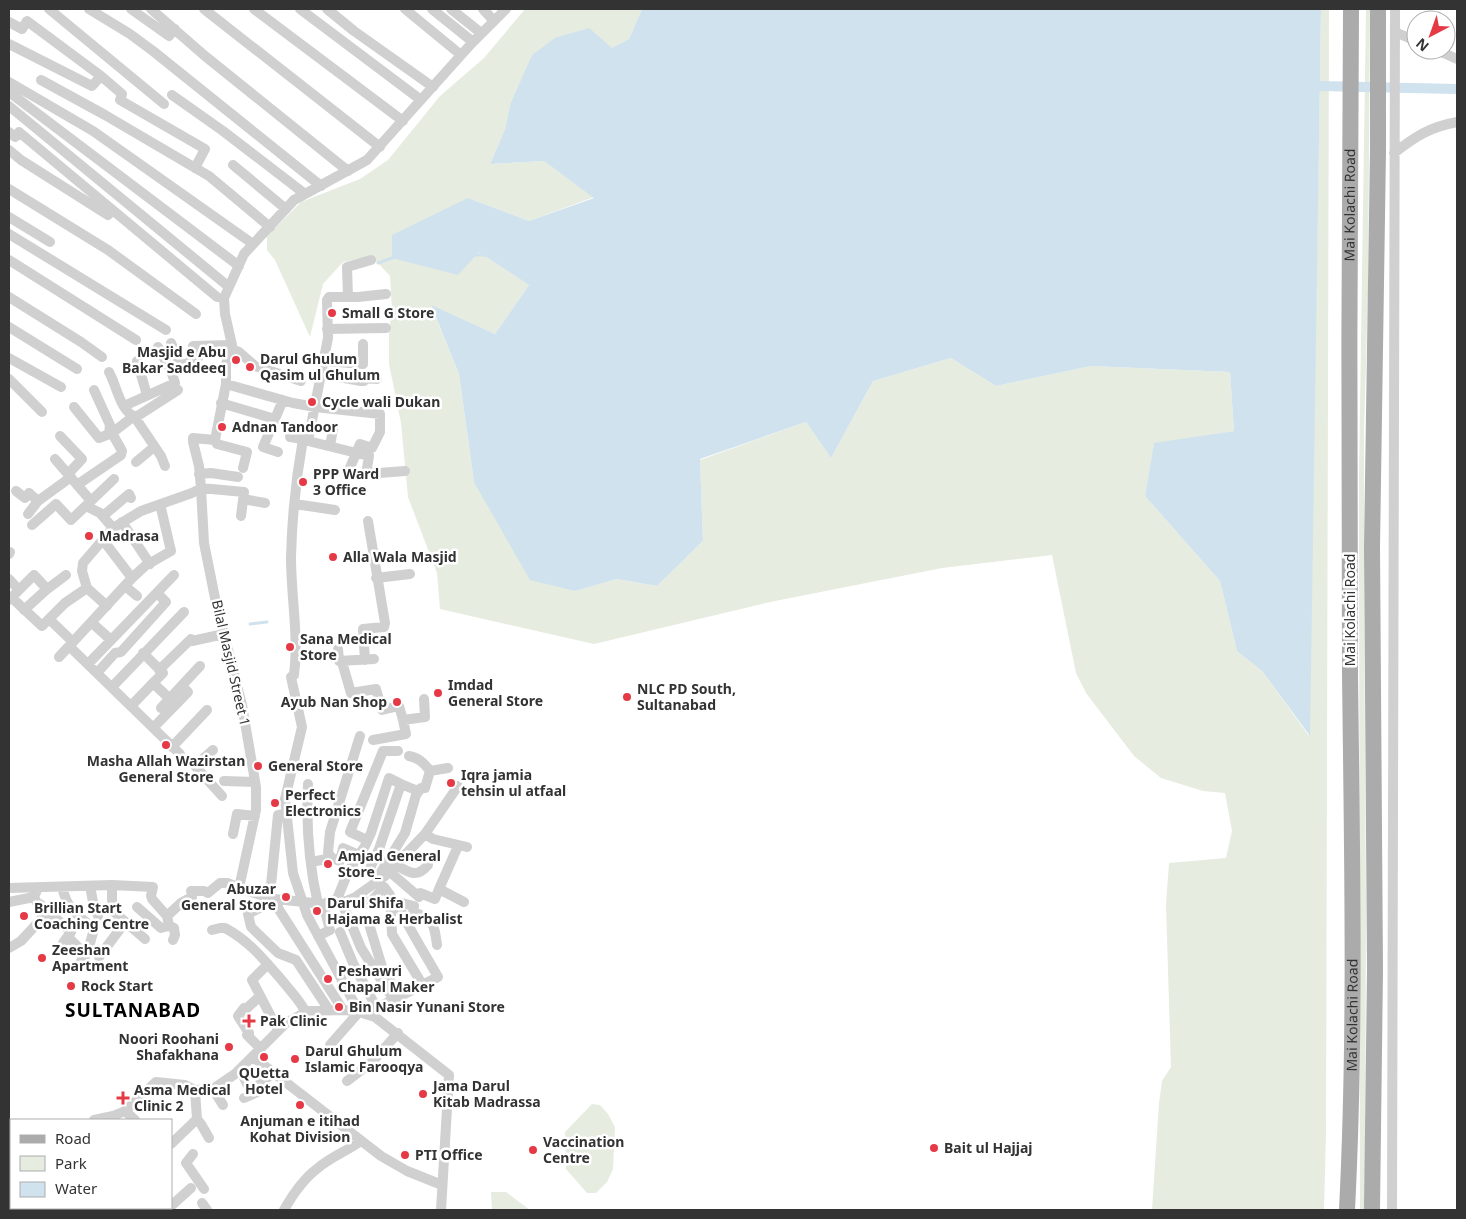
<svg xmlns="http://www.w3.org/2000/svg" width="1466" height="1219" viewBox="0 0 1466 1219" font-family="'Noto Sans',sans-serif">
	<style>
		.green { fill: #e6ecdf }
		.water { fill: #cfe2ee }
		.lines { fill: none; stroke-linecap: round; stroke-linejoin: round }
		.stream { stroke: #cfe2ee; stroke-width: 3 }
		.canal { stroke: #cfe2ee; stroke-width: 10 }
		.minor { stroke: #d0d0d0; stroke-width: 10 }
		.primary { stroke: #ababab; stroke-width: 16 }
		.poi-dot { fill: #e63946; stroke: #fff; stroke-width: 2 }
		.labels { text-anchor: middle; stroke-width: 5; stroke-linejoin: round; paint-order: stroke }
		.street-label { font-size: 14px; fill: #333; stroke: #fff }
		.poi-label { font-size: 14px; font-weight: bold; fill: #333; stroke: #fff; text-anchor: start }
		.district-label { font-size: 19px; font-weight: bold; letter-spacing: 1px; fill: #000; stroke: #fff }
	</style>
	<rect width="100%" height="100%" fill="#fff"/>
	<path class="green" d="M525,9H642L629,39L510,105L505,129L490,164L544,161L594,197L529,221L468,198L478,251L529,285L495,334L431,306L459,374L474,482L575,591L617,579L657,586L703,541L700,460L806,422L831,458L873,381L951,358L996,386L1091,366L1230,372L1234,431L1154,444L1145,496L1220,581L1237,651L1262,671L1309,736L1321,9H1329L1326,1134L1324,1210H1152L1159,1103L1162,1081L1171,1067L1166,904L1169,863L1226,858L1232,831L1225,793L1203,791L1161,778L1134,756L1086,693L1076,673L1052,555L942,568L770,602L594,644L440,609L437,573L408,497L401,423L389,364V331L392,309L390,276L378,263L368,257L343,262L323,284L310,337L275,260L267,250V236L301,202L360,179L388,160L440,96L484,58Z
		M1366,9H1370L1368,293L1364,431V595L1366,909L1365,1210H1360L1359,474Z
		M592,1104L600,1105L608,1114L615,1127L613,1169L607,1182L596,1193H587L566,1169L565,1132Z
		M491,1192H506L530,1210H492Z"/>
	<path class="water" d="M642,9H1321L1310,736L1262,671L1237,651L1220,581L1145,496L1154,443L1234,431L1230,372L1091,366L996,386L951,358L873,381L831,458L806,422L700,459L703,541L657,586L617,579L575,591L530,580L474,482L459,374L431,305L495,334L529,285L479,252L458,275L392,258V235L468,198L529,221L594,198L544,161L490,164L505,129L510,105L532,55L555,38L589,28L612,48L629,39Z"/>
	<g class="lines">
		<path class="stream" d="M473,255H487
			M378,263L395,257
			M250,624L267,622"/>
		<path class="canal" d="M1319,86L1457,89"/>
		<path class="minor" d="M49,9L164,104
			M89,9L130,34L153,51L321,186
			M131,9L169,36L175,29
			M151,9L205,56L348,171
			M204,9L380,147
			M254,9L403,121
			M300,9L421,100
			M327,9L354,31L433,87
			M405,9L461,55
			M432,9L473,42
			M451,9L481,33
			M483,9L494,21
			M9,22L22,29L27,21L101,76L122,94L120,100L205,149L195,168
			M1395,32L1416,41
			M9,44L92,86L101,76
			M1437,50L1457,59
			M41,80L105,115L209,176L270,227
			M9,82L93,131L253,244
			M9,92L239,266
			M172,95L223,131L305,194
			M9,106L229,287
			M9,132L15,137L19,132L217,297
			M9,150L21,160L108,215L110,213
			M1394,153C1416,136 1430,127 1457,122
			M233,165L286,209
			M9,189L108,250L196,314
			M9,217L50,242
			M9,234L166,330
			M9,260L136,340
			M9,297L81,342L102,357
			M348,297L347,267L371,260
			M9,327L77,369
			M327,329L386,328
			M171,343L181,366
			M231,349L239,352L255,366L301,381
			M9,358L61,387
			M137,361L147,395
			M324,361L363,364V344
			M171,371L198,358L193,346L232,345
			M109,372C117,386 120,412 136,417L178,390
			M322,374L361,381H364L365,378L377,379
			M9,379L42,412
			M226,384L293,403L315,407L380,414V432L372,448L360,444L349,470
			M94,390L110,425L109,434
			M221,403L275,419
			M124,406L175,383L171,371L158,347
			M74,407L99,438L112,433L134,416L161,456L165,466
			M292,428L290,437L303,439
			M60,436L82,459L68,474
			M215,440L217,444L247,452L243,468
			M308,441L369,456L366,474L405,471
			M330,446L333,429
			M278,452L263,447L283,400
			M55,459L91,501
			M136,462L154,447
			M199,474L211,473L238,477
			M77,485L121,455L122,451L112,433
			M16,491L25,498L29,493L38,501L71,477
			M243,499L265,503
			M295,504L335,510
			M86,506L100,513L113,528
			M28,514L38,501
			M103,516L129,494L131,498
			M122,522L150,564
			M32,525L56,504L71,520L114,479
			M9,554L10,552
			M132,578L145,566L171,551L160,504
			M376,578L410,574
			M9,579L19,590
			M125,586L137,596
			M11,597L42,626L65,603L87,588
			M9,600L34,575L47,589
			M107,606L87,588L82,571L83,563L113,528L141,511L192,493L201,488L244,492L241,516
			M24,610L46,590L66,575
			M49,619L73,642
			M91,622L111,640
			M192,641L224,634
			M69,646L180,754
			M338,649L339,661L374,659
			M143,653L163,673L153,683
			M59,657L132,578L103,540
			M365,660L363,629L384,627L385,623L368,521
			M342,662L351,693L376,689L382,710L399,706L403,720
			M88,664L174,575
			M159,670L191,639
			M97,673L115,653L121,652L166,602L157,593
			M112,687L184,612
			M131,706L153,683L170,699
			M161,708L200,666
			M153,728L188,692L182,686
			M373,740L406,734L403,720L425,717L424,699
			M172,747L207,710
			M213,750L195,766L222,796
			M409,756C419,758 424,763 430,771
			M224,781L255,782
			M308,784C306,824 309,865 318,904
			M233,834L237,814L255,816
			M425,834L433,839L467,847
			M367,840L350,832L383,751H398
			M458,846L439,889L464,902
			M332,858L328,853L330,832L360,736
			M311,862L332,858L340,861L343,848L359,855
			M396,865C409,872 416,879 428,865
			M370,868L379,849L401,784L418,791
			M390,872L419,897L420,893L435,899L439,889
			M385,876L425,834L458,786
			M112,885V900L114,912L145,939
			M90,886L93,902L98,916
			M62,887C68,911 76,913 94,929L89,947
			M9,888L112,885L153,887L151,896L152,899L167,916
			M239,888L256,810V787L242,705L216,603L204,543L201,488L199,466L193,442V438L215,440L226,384V364L232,345L225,314L224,298L244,254L294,200L367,160L471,44L506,9
			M191,891H204L208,893L220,883H228L247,891L275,899L323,904L337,899L341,903L354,898L385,876L381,872L405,833L416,795L421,788H425L430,771L448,768
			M260,895L268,891L271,885L278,815L286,813
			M360,895L366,904H369L384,887L390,895L392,934L422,984
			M337,899L348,872L365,846L371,833L389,778L401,784
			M278,900V908L343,1010
			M9,902L34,897
			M341,903L348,916L361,948L394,1000
			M40,904L71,932L63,943
			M393,904L402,903L414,906L413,912C434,919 434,924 437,945
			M278,905L269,903L248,914L251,927L278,953L296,960L329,1010
			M137,907L161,928L169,926
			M369,924L383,970L400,996
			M212,930L220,928H225C251,942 266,962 285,984C292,993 301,1002 306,1013
			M340,932L353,963L376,1007
			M318,936L330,930L323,904
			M68,937L86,955L81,961
			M173,940L175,935L174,928L169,926L167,916L181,903L192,897
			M9,948L21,941L44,916L34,897L38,888
			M99,957L120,929L123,921
			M268,964L252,980L278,1030
			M244,1008L238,1016L249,1033L247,1035L261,1049
			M246,1009L260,996
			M365,1014L438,977C424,952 409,929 397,903
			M330,1045L359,1012L307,915L293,873L285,799L302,727L291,677L294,675C299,636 291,597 291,557C292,518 296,478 303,439L308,441L328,338L327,300L329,297H358L386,294
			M253,1057L381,1156L407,1171L442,1185
			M240,1069L247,1084
			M347,1081L372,1062L398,1033
			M213,1089L223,1105
			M244,1098L262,1090L260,1083L274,1073
			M125,1111L135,1120
			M197,1119L201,1124L209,1138
			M94,1120L113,1116L125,1111L156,1082L185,1085L195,1090L213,1089L235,1074L286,1023L308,1011L343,1010L356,1011L375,1017L449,1075L441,1210
			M9,1144L11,1143
			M171,1144L197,1119L195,1090
			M193,1154L186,1163L204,1189
			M9,1164L11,1165
			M202,1203L207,1210
			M171,1206L191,1188
			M119,1208L125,1210
			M284,1210C293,1194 303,1179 318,1168C331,1157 347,1151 361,1141
			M1392,1210L1395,9"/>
		<g class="primary">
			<path id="s1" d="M1347,1210C1356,1032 1352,852 1350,673C1349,452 1349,230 1351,9"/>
			<path d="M1372,1210L1375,970L1372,547L1378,151V9"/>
		</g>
	</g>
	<g class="poi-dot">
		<circle cx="332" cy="313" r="5"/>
		<circle cx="236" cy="360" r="5"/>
		<circle cx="250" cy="367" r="5"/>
		<circle cx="312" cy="402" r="5"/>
		<circle cx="222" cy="427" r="5"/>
		<circle cx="303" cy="482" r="5"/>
		<circle cx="89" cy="536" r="5"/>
		<circle cx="333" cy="557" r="5"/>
		<circle cx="290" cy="647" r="5"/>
		<circle cx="438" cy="693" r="5"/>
		<circle cx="627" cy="697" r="5"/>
		<circle cx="397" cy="702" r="5"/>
		<circle cx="166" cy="745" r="5"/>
		<circle cx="258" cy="766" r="5"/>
		<circle cx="451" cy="783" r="5"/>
		<circle cx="275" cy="803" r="5"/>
		<circle cx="328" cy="864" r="5"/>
		<circle cx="286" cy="897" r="5"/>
		<circle cx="317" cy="911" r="5"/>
		<circle cx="24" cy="916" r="5"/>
		<circle cx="42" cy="958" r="5"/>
		<circle cx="328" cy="979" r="5"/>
		<circle cx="71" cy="986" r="5"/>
		<circle cx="339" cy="1007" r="5"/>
		<path d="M246.5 1013.5h5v5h5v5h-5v5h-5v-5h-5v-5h5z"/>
		<circle cx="229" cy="1047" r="5"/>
		<circle cx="264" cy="1057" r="5"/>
		<circle cx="295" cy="1059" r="5"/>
		<circle cx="423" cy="1094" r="5"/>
		<path d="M120.5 1090.5h5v5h5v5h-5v5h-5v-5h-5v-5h5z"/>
		<circle cx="300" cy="1105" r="5"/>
		<circle cx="934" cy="1148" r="5"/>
		<circle cx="533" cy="1150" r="5"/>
		<circle cx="405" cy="1155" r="5"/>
	</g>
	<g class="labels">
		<g class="street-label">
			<text dy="5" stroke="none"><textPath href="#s1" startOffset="1005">Mai Kolachi Road</textPath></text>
			<text transform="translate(1350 610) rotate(-90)" y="5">Mai Kolachi Road</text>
			<text transform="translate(231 663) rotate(77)" y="5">Bilal Masjid Street 1</text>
			<text dy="5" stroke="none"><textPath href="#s1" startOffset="195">Mai Kolachi Road</textPath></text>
		</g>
		<g class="poi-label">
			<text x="342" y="318">Small G Store</text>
			<text x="226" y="357" text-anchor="end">Masjid e Abu<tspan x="226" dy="16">Bakar Saddeeq</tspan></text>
			<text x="260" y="364">Darul Ghulum<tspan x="260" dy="16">Qasim ul Ghulum</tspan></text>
			<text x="322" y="407">Cycle wali Dukan</text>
			<text x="232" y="432">Adnan Tandoor</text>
			<text x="313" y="479">PPP Ward<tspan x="313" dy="16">3 Office</tspan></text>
			<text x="99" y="541">Madrasa</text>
			<text x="343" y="562">Alla Wala Masjid</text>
			<text x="300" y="644">Sana Medical<tspan x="300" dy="16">Store</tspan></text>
			<text x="448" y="690">Imdad<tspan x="448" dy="16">General Store</tspan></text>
			<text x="637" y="694">NLC PD South,<tspan x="637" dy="16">Sultanabad</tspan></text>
			<text x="387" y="707" text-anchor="end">Ayub Nan Shop</text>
			<text x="166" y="766" text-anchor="middle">Masha Allah Wazirstan<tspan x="166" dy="16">General Store</tspan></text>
			<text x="268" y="771">General Store</text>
			<text x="461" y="780">Iqra jamia<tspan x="461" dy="16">tehsin ul atfaal</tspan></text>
			<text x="285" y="800">Perfect<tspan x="285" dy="16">Electronics</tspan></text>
			<text x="338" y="861">Amjad General<tspan x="338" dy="16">Store_</tspan></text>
			<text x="276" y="894" text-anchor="end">Abuzar<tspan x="276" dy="16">General Store</tspan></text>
			<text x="327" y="908">Darul Shifa<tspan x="327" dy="16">Hajama &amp; Herbalist</tspan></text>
			<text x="34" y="913">Brillian Start<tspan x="34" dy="16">Coaching Centre</tspan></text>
			<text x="52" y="955">Zeeshan<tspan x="52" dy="16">Apartment</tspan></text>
			<text x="338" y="976">Peshawri<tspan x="338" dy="16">Chapal Maker</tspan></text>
			<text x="81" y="991">Rock Start</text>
			<text x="349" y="1012">Bin Nasir Yunani Store</text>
			<text x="260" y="1026">Pak Clinic</text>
			<text x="219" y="1044" text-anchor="end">Noori Roohani<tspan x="219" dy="16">Shafakhana</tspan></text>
			<text x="305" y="1056">Darul Ghulum<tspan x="305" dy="16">Islamic Farooqya</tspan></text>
			<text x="264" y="1078" text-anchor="middle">QUetta<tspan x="264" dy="16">Hotel</tspan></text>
			<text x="433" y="1091">Jama Darul<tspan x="433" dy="16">Kitab Madrassa</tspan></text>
			<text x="134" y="1095">Asma Medical<tspan x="134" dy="16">Clinic 2</tspan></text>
			<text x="300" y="1126" text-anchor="middle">Anjuman e itihad<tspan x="300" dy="16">Kohat Division</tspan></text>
			<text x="543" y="1147">Vaccination<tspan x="543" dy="16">Centre</tspan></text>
			<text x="944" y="1153">Bait ul Hajjaj</text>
			<text x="415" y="1160">PTI Office</text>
		</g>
		<g class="district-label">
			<text x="133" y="1017">SULTANABAD</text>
		</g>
	</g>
	<rect width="1466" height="1219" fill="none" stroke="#333333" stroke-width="20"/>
	<rect x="10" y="1119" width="162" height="90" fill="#ffffff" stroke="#adadad"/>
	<rect x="20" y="1135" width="25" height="8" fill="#ababab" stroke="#adadad"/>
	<text x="55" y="1144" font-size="15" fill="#333333">Road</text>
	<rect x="20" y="1156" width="25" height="15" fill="#e6ecdf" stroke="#adadad"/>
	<text x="55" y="1169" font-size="15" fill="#333333">Park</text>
	<rect x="20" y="1182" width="25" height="15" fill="#cfe2ee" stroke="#adadad"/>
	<text x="55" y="1194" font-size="15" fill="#333333">Water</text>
	<g transform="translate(1431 35) rotate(221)"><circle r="24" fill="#ffffff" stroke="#adadad"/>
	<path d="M0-4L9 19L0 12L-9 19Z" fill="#e63946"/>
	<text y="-8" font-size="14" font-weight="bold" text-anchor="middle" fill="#333333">N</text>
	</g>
</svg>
